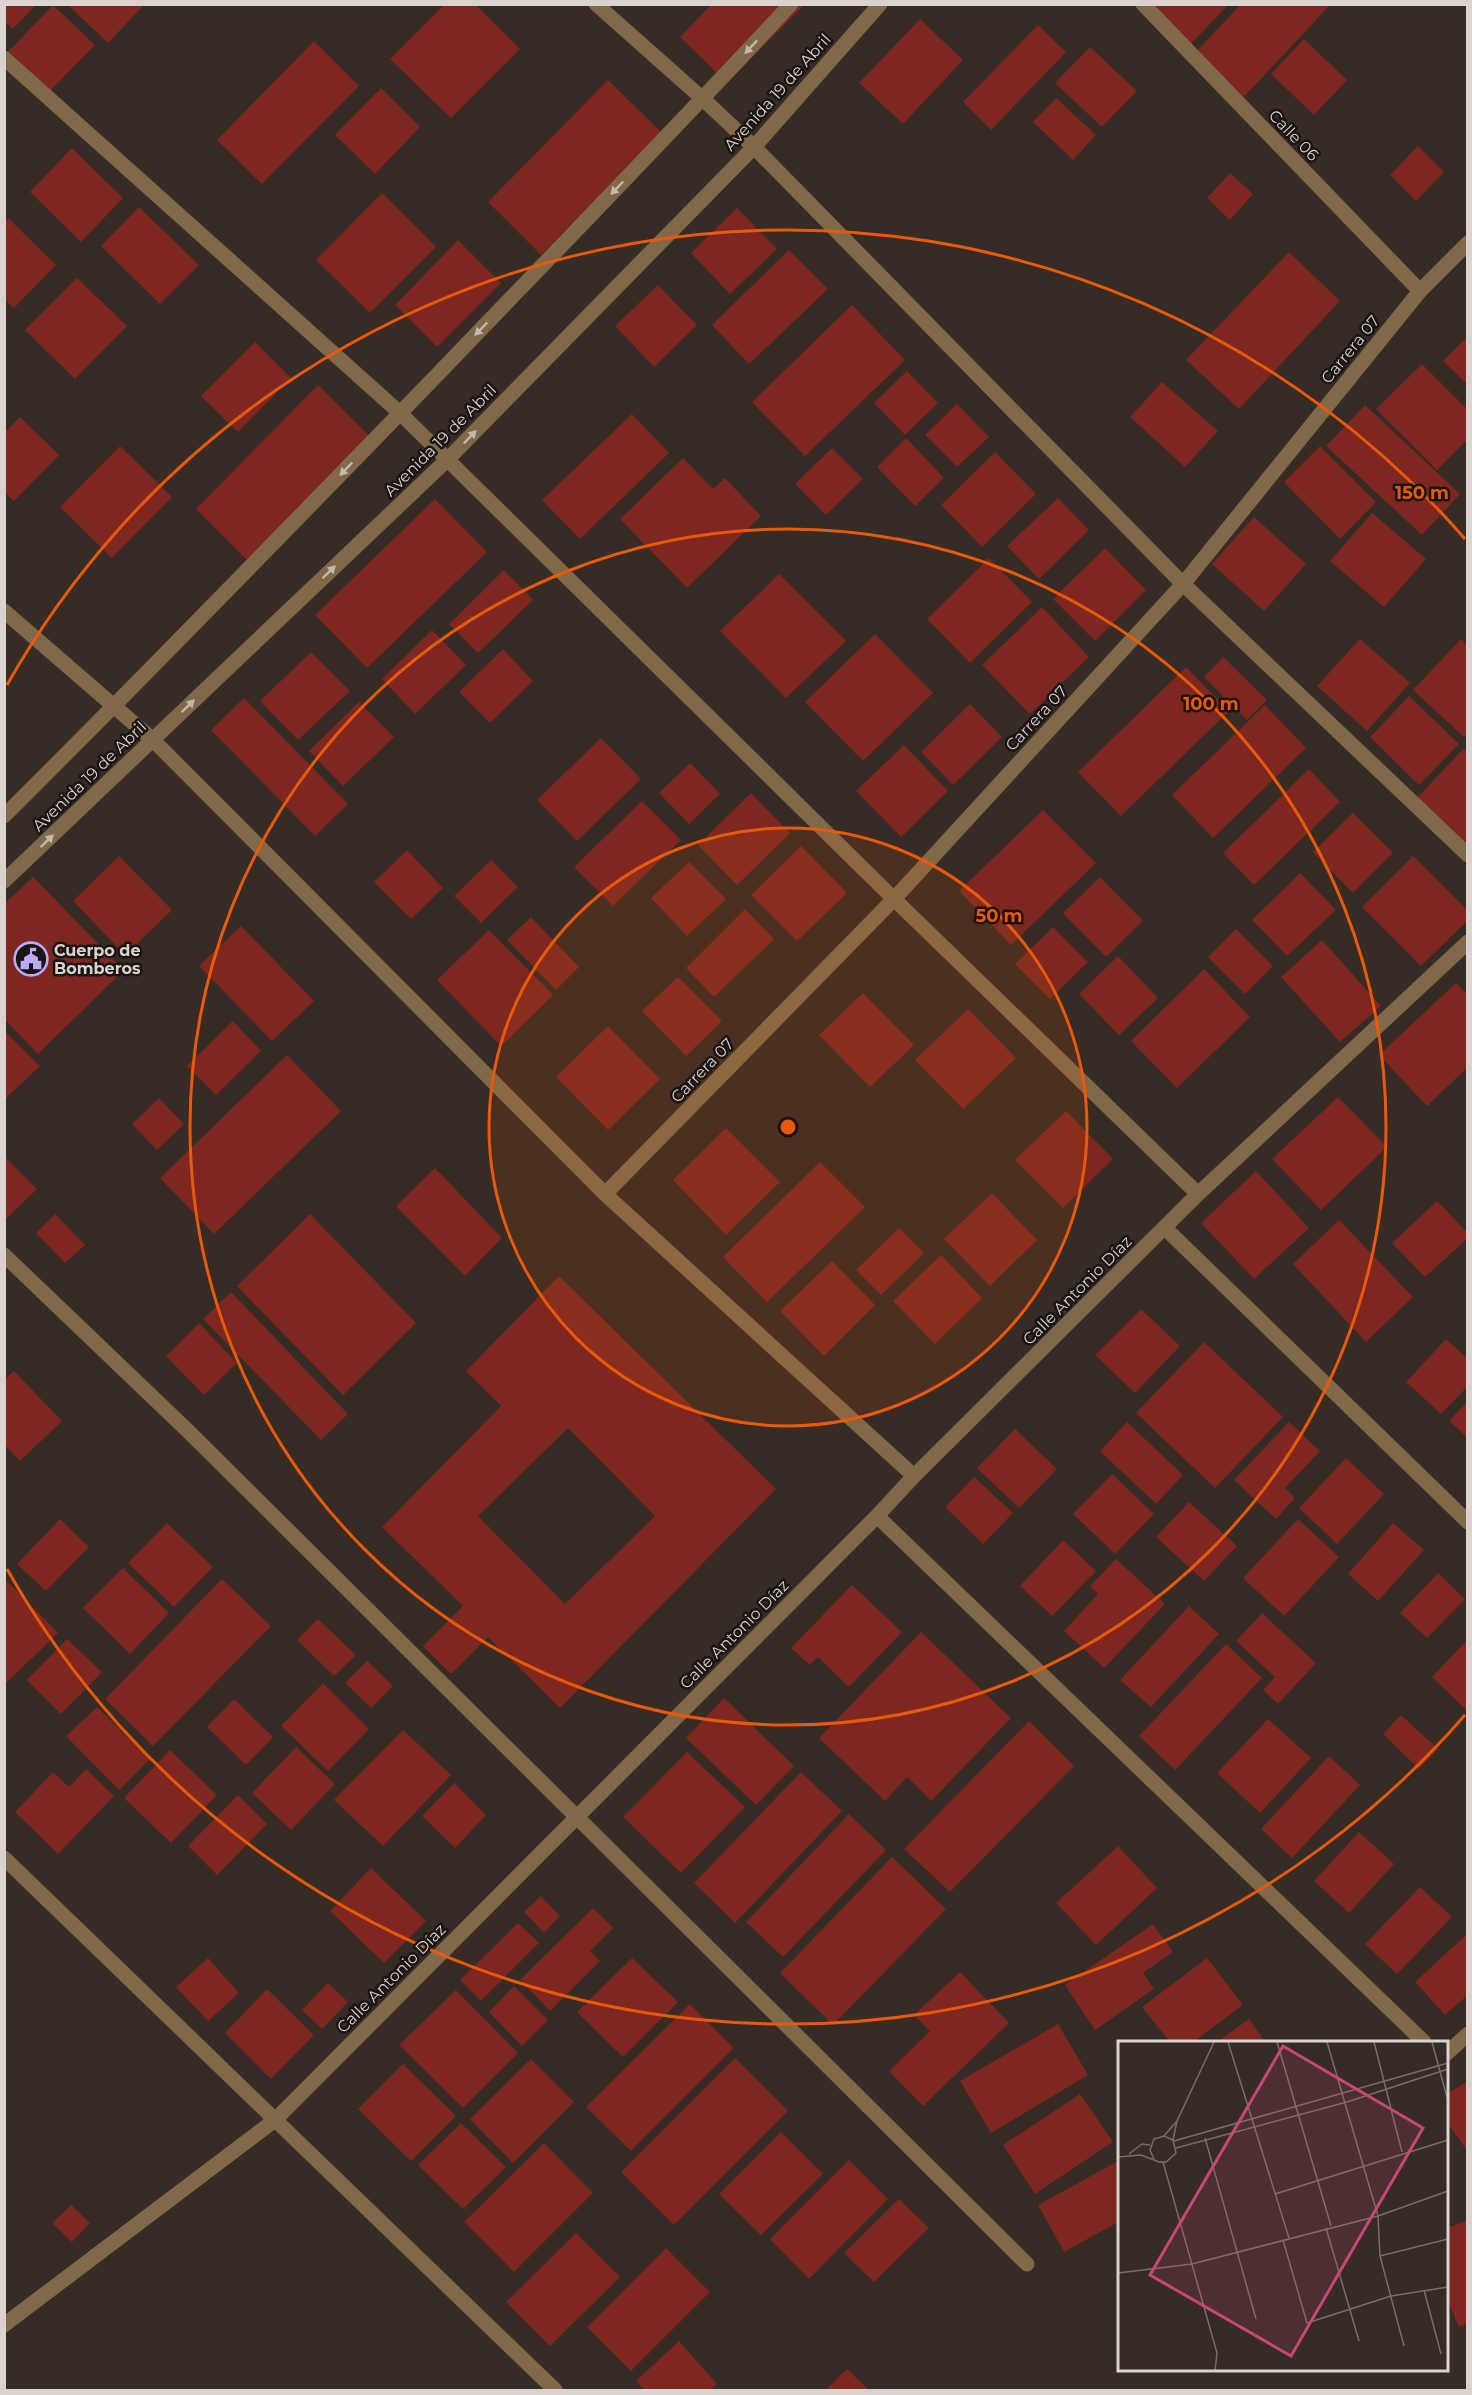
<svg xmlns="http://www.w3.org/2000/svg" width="1472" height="2395" viewBox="0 0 1472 2395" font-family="Montserrat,sans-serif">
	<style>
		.building { fill: #7d2720; fill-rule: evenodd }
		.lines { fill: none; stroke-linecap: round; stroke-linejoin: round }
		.minor { stroke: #806949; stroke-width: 15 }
		.oneway { fill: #c4b8ae }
		.ring { fill: none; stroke: #e8590c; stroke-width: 3 }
		.labels { text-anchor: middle; stroke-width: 5; stroke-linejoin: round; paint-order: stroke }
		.street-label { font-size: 16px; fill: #dad3cf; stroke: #1a1512 }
		.poi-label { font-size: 16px; font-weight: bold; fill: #dad3cf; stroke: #1a1512; text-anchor: start }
		.inset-road { fill: none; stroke: #786e69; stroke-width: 1.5 }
		.view { fill: #c84778; fill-opacity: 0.15; stroke: #c84778; stroke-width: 3 }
		.inset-edge { fill: none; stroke: #dad3cf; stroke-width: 3 }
		.centre { fill: #e8590c; stroke: #1a1512; stroke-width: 3 }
		.ring-label { font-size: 18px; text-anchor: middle; font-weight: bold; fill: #e8590c; stroke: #1a1512; stroke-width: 5; stroke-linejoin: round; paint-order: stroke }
	</style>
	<rect width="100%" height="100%" fill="#362b25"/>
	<path class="building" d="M4,4H37L13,29L4,21Z
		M67,4H145L108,43Z
		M445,4H475L520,49L451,118L390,59Z
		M712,4H805L727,83L680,37Z
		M1241,4H1331L1244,97L1196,52Z
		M53,5L95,45L47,94L6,54Z
		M1141,5H1228L1187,48Z
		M920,19L963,60L903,124L859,83Z
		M1038,25L1066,52L991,130L963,102Z
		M1304,39L1347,80L1314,115L1271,74Z
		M314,41L359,86L262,184L217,140Z
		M1090,47L1137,91L1102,127L1055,83Z
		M608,80L662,133L541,255L488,202Z
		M381,88L420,127L375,174L335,135Z
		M1056,98L1096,135L1073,160L1033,122Z
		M1418,146L1444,172L1416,201L1390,175Z
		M72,148L123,198L81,242L30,192Z
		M1230,173L1253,194L1230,220L1207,198Z
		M382,193L436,247L370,313L316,260Z
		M139,207L199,265L160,304L101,246Z
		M737,208L777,249L730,294L691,253Z
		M8,218L56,265L14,308L4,299V222Z
		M458,240L501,283L437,347L395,305Z
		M789,250L828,289L749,364L712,325Z
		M1289,252L1340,301L1239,409L1186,360Z
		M77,278L127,326L75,379L25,330Z
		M658,285L697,325L654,367L615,326Z
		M852,305L905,360L805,456L752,402Z
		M1468,336V385L1443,361Z
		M255,342L291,378L238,432L201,396Z
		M1422,364L1468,410V439L1437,470L1376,409Z
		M907,371L938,403L905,435L874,403Z
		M1162,382L1218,431L1185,467L1130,417Z
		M318,385L371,438L249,562L196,509Z
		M957,404L989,437L957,467L925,435Z
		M1365,405L1460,494L1422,535L1326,446Z
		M632,414L669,453L580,539L542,500Z
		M20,417L59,455L14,501L4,492V433Z
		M906,438L944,478L915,506L877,467Z
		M120,446L172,497L112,558L60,507Z
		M1320,446L1376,502L1340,539L1284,482Z
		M832,448L863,479L826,515L795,484Z
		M995,452L1036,494L982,547L941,505Z
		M683,458L713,489L725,478L761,516L687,588L620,519Z
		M1058,498L1089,530L1039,579L1007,546Z
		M435,499L487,552L367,668L315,615Z
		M1372,513L1426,559L1384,607L1330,561Z
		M1254,517L1306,564L1264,611L1212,564Z
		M1105,548L1146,590L1095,641L1053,599Z
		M989,558L1032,602L970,663L927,619Z
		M504,570L533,600L478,653L449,624Z
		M779,574L846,641L786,698L720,631Z
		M1042,607L1089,657L1030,714L982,665Z
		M432,630L466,665L415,714L382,679Z
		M875,634L933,693L863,761L805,702Z
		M1360,639L1410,683L1367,731L1317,686Z
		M1461,639L1468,646V733L1464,737L1413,690Z
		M503,649L533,681L490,723L459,692Z
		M311,652L350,691L298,740L260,701Z
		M1223,657L1267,700L1247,720L1204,677Z
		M1186,667L1229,711L1121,816L1078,772Z
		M1409,696L1459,744L1419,785L1370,737Z
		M244,698L348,804L315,836L211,730Z
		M359,702L394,737L343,786L309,751Z
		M970,704L1002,737L953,785L921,752Z
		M1265,705L1306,748L1213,838L1172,795Z
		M601,738L641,779L577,841L537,800Z
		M904,745L948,791L901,837L856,791Z
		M1463,749L1468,753V841L1465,843L1417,798Z
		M690,763L720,794L689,824L659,793Z
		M1309,769L1340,802L1254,885L1223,853Z
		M751,793L790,833L737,885L698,845Z
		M642,801L681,840L613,906L574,867Z
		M1043,810L1096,863L1011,945L959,891Z
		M1353,813L1393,853L1353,893L1313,852Z
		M801,846L847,893L797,941L751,895Z
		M407,850L443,888L411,919L374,882Z
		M119,856L172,910L125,955L73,901Z
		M1413,856L1468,911V920L1421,966L1362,907Z
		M491,860L518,887L481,923L454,896Z
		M689,862L726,899L687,936L651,898Z
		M1300,873L1336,910L1287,956L1252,920Z
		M33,877L124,970L38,1054L4,1019V904Z
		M1100,877L1143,921L1106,957L1063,913Z
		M745,909L774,939L714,997L686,968Z
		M531,917L579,967L556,990L507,940Z
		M241,926L314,1001L272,1041L199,966Z
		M1053,927L1088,962L1050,999L1015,964Z
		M1236,929L1273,966L1245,994L1208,957Z
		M489,930L553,995L501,1046L437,980Z
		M1322,940L1381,1006L1340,1042L1281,977Z
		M1118,956L1158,998L1119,1035L1079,994Z
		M1204,969L1250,1017L1177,1088L1131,1041Z
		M678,977L722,1021L686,1056L642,1011Z
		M1456,983L1468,995V1067L1427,1106L1379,1055Z
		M863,993L914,1045L870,1087L819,1035Z
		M968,1009L1016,1058L963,1109L915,1060Z
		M233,1021L261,1051L216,1095L187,1066Z
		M608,1026L660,1079L608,1130L556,1077Z
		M4,1030L40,1066L4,1100Z
		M287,1055L341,1111L214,1234L160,1178Z
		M1338,1097L1387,1147L1321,1210L1272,1159Z
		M159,1098L184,1124L157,1150L132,1124Z
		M1066,1111L1113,1159L1063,1208L1015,1160Z
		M726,1128L780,1182L726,1235L673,1180Z
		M4,1156L37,1189L7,1218L4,1215Z
		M820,1162L865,1207L767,1302L723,1257Z
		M435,1168L502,1238L465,1276L396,1206Z
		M1256,1171L1309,1228L1254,1279L1201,1223Z
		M992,1193L1037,1240L990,1286L944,1239Z
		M1437,1201L1468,1233V1238L1425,1277L1392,1243Z
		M55,1214L85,1245L65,1263L36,1233Z
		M310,1214L416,1323L343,1395L237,1286Z
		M1339,1220L1413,1297L1366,1342L1293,1264Z
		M899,1228L924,1253L881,1295L856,1270Z
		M941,1255L982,1298L935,1344L893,1301Z
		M832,1261L875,1305L824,1356L780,1311Z
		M559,1276L776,1489L560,1708L488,1637L451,1674L423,1646L463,1606L382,1527L501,1406L466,1371ZM568,1428L655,1516L565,1604L478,1516Z
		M231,1292L348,1414L321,1440L203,1319Z
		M1141,1309L1180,1346L1135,1393L1095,1355Z
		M199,1323L237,1363L204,1395L166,1356Z
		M1446,1339L1468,1359V1386L1441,1414L1406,1382Z
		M1204,1342L1283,1417L1215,1488L1136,1413Z
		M14,1371L62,1421L20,1461L4,1444V1380Z
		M1468,1401V1438L1449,1421Z
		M1127,1422L1183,1475L1156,1504L1100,1451Z
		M1289,1422L1320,1451L1285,1488L1295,1498L1276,1519L1234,1480Z
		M1015,1429L1057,1469L1019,1508L977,1468Z
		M1346,1458L1384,1494L1337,1544L1299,1508Z
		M1112,1474L1154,1514L1115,1554L1073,1514Z
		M974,1477L1013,1513L983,1544L945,1507Z
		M1189,1502L1237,1546L1204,1581L1156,1537Z
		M60,1519L89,1547L46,1591L17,1564Z
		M1298,1519L1339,1557L1284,1616L1243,1578Z
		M167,1523L213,1567L174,1607L128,1563Z
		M1393,1523L1424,1550L1378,1601L1348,1574Z
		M1063,1540L1096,1571L1052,1616L1020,1586Z
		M1116,1559L1165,1604L1104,1668L1064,1631L1098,1594L1090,1586Z
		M123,1568L169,1613L130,1654L83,1608Z
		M1438,1573L1465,1599L1427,1638L1400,1613Z
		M222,1579L271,1626L153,1746L105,1699Z
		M8,1582L58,1633L4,1685V1585Z
		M852,1585L902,1632L849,1687L818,1657L810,1665L791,1648Z
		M1189,1606L1219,1634L1151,1707L1120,1680Z
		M1262,1613L1316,1663L1278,1704L1263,1690L1275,1677L1236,1641Z
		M318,1619L356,1655L334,1676L297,1640Z
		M921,1632L1011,1718L931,1801L907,1777L885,1801L819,1738Z
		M67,1639L102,1672L61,1714L27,1680Z
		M1468,1639V1708L1466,1710L1432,1677Z
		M1226,1644L1262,1678L1175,1770L1139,1736Z
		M367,1661L393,1686L371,1708L345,1683Z
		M323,1683L369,1729L328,1771L281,1726Z
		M724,1698L794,1766L756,1805L686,1738Z
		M234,1699L273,1737L246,1765L207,1727Z
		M97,1707L150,1759L119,1790L66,1736Z
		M1401,1715L1438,1749L1419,1769L1383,1734Z
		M1268,1719L1311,1758L1260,1813L1217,1773Z
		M1029,1721L1074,1766L950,1892L904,1849Z
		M403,1730L451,1775L383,1846L334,1800Z
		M296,1747L335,1784L291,1830L252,1793Z
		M170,1750L217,1795L171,1843L124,1798Z
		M687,1752L745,1807L681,1873L623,1817Z
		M1329,1756L1360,1785L1292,1858L1261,1829Z
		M86,1769L114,1796L58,1854L15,1812L53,1772L69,1787Z
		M801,1772L842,1811L735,1923L694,1883Z
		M454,1783L486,1815L455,1848L422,1816Z
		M238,1795L267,1824L217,1875L188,1846Z
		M849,1814L886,1850L783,1957L746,1922Z
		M1359,1832L1394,1864L1349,1913L1314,1881Z
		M1118,1846L1157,1888L1096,1945L1056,1903Z
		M892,1857L946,1909L833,2025L780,1973Z
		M371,1868L426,1921L384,1963L330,1911Z
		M1420,1887L1452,1917L1397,1974L1365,1944Z
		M541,1896L560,1916L544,1933L524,1912Z
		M593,1908L613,1928L590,1951L600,1961L550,2011L520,1980Z
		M518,1923L539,1943L481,2001L460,1980Z
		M1153,1924L1173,1952L1143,1973L1154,1989L1095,2030L1065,1985Z
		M1468,1933V1995L1445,2015L1415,1982Z
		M208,1958L239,1993L208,2021L176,1987Z
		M632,1958L678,2002L623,2057L577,2012Z
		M1207,1958L1243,2005L1193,2042H1170L1142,2007Z
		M960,1972L1009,2023L923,2106L889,2071L930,2031L914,2015Z
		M328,1983L348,2002L322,2029L302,2010Z
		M514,1986L548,2020L522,2046L489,2012Z
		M267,1989L314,2035L271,2079L225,2033Z
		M456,1990L518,2053L463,2108L399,2045Z
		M690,2004L734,2048L631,2151L586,2107Z
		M1249,2019L1265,2042H1217Z
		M1058,2024L1088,2075L991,2133L960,2081Z
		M735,2058L788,2111L674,2225L621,2172Z
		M531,2059L574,2102L513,2163L470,2119Z
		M403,2064L456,2116L411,2161L358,2109Z
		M1468,2081V2152L1446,2121V2094Z
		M1080,2094L1113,2142L1035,2194L1003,2145Z
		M461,2123L506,2167L463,2209L418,2165Z
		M781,2132L823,2174L761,2235L719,2194Z
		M544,2143L593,2193L514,2272L464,2222Z
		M849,2160L888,2199L809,2279L770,2239Z
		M1120,2160V2221L1064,2252L1038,2205Z
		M899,2199L929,2228L874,2282L844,2253Z
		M71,2205L90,2223L72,2242L52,2223Z
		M1468,2220V2323L1459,2327L1446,2297V2228Z
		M576,2233L620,2277L550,2346L506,2302Z
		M666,2248L710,2292L631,2371L587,2327Z
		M679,2341L717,2384L710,2390H645L636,2381Z
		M847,2369L869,2390H826Z"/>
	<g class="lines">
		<path class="minor" d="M596,4L703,99L754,147L1183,584L1468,855
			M1143,4L1420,291
			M4,58L400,413L894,899L1198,1194
			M4,611L153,740L605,1194L914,1476
			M4,816C151,670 294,522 438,374C556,251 675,129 791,4
			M4,881L448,459L754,147L880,4
			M605,1194L894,899L1183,584L1420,291L1468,243
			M1165,1228L1468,1522
			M4,1255L188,1431L1027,2264
			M877,1516L1424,2042
			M4,1858L555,2390
			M1446,2054L1468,2034
			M4,2325L275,2120L877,1516L914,1476L1198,1194L1468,942"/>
	</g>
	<defs><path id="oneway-solid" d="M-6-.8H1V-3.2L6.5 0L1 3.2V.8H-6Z" transform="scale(1.5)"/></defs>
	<g class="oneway">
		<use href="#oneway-solid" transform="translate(751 47) rotate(133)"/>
		<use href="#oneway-solid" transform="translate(617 188) rotate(134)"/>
		<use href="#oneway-solid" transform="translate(481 329) rotate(134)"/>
		<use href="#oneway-solid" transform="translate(470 437) rotate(-46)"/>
		<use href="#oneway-solid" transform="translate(346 469) rotate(134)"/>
		<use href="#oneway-solid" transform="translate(329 572) rotate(-44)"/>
		<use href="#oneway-solid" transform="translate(188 706) rotate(-44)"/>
		<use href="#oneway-solid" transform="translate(47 841) rotate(-44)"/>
	</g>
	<circle cx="788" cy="1127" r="299" fill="#e8590c" fill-opacity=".12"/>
	<g class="ring">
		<circle cx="788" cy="1127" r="299"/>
		<circle cx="788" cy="1127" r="598"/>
		<path d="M1465 1715A897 897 0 0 1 7 1569M7 685A897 897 0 0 1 1465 539"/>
	</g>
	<defs>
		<g id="civic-ring" transform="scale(1.725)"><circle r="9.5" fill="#1a1512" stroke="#b8abf7" stroke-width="1.5"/><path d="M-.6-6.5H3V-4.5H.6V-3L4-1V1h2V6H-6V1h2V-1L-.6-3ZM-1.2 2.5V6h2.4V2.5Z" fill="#b8abf7"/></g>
	</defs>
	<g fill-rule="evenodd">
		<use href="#civic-ring" x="31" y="959"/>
	</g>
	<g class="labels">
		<g class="street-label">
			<text transform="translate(777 92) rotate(-48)" y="6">Avenida 19 de Abril</text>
			<text transform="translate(1294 135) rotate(46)" y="6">Calle 06</text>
			<text transform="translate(1350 349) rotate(-51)" y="6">Carrera 07</text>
			<text transform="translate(440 440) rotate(-45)" y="6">Avenida 19 de Abril</text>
			<text transform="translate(1036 718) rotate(-47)" y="6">Carrera 07</text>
			<text transform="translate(89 776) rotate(-44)" y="6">Avenida 19 de Abril</text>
			<text transform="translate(702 1070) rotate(-46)" y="6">Carrera 07</text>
			<text transform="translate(1077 1290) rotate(-45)" y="6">Calle Antonio Díaz</text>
			<text transform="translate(734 1634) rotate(-45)" y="6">Calle Antonio Díaz</text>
			<text transform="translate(391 1978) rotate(-45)" y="6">Calle Antonio Díaz</text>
		</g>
		<g class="poi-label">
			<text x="54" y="956">Cuerpo de<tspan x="54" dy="18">Bomberos</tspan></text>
		</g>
	</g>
	<g transform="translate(1118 2041)">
		<rect width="330" height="330" fill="#362b25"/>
		<path class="inset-road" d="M110,1L171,197M159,1L213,185M209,1L260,175L262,215L286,305M256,1L284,111M314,1L330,60M46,95L59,80M87,97L138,278M55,99L59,80L96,1M56,100L330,22M58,107L229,61L330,28M11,113L24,103L32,104M0,116L23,114L41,121H48L58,112L55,99L46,95L36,98L32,109L36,118M45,121L99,312L97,329M157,153L330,99M208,187L241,300M165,199L189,282L273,255L330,246M262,215L330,198M0,232L74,223L260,175L330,150M306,249L323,313"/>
		<path class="view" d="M165,5L305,87L173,315L32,234Z"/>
		<rect width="330" height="330" class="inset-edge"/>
	</g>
	<circle cx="788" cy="1127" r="9" class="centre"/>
	<g class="ring-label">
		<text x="1422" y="499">150 m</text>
		<text x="1211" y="710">100 m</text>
		<text x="999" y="922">50 m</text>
	</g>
	<rect width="1472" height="2395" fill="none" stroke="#dad3cf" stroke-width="12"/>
</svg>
